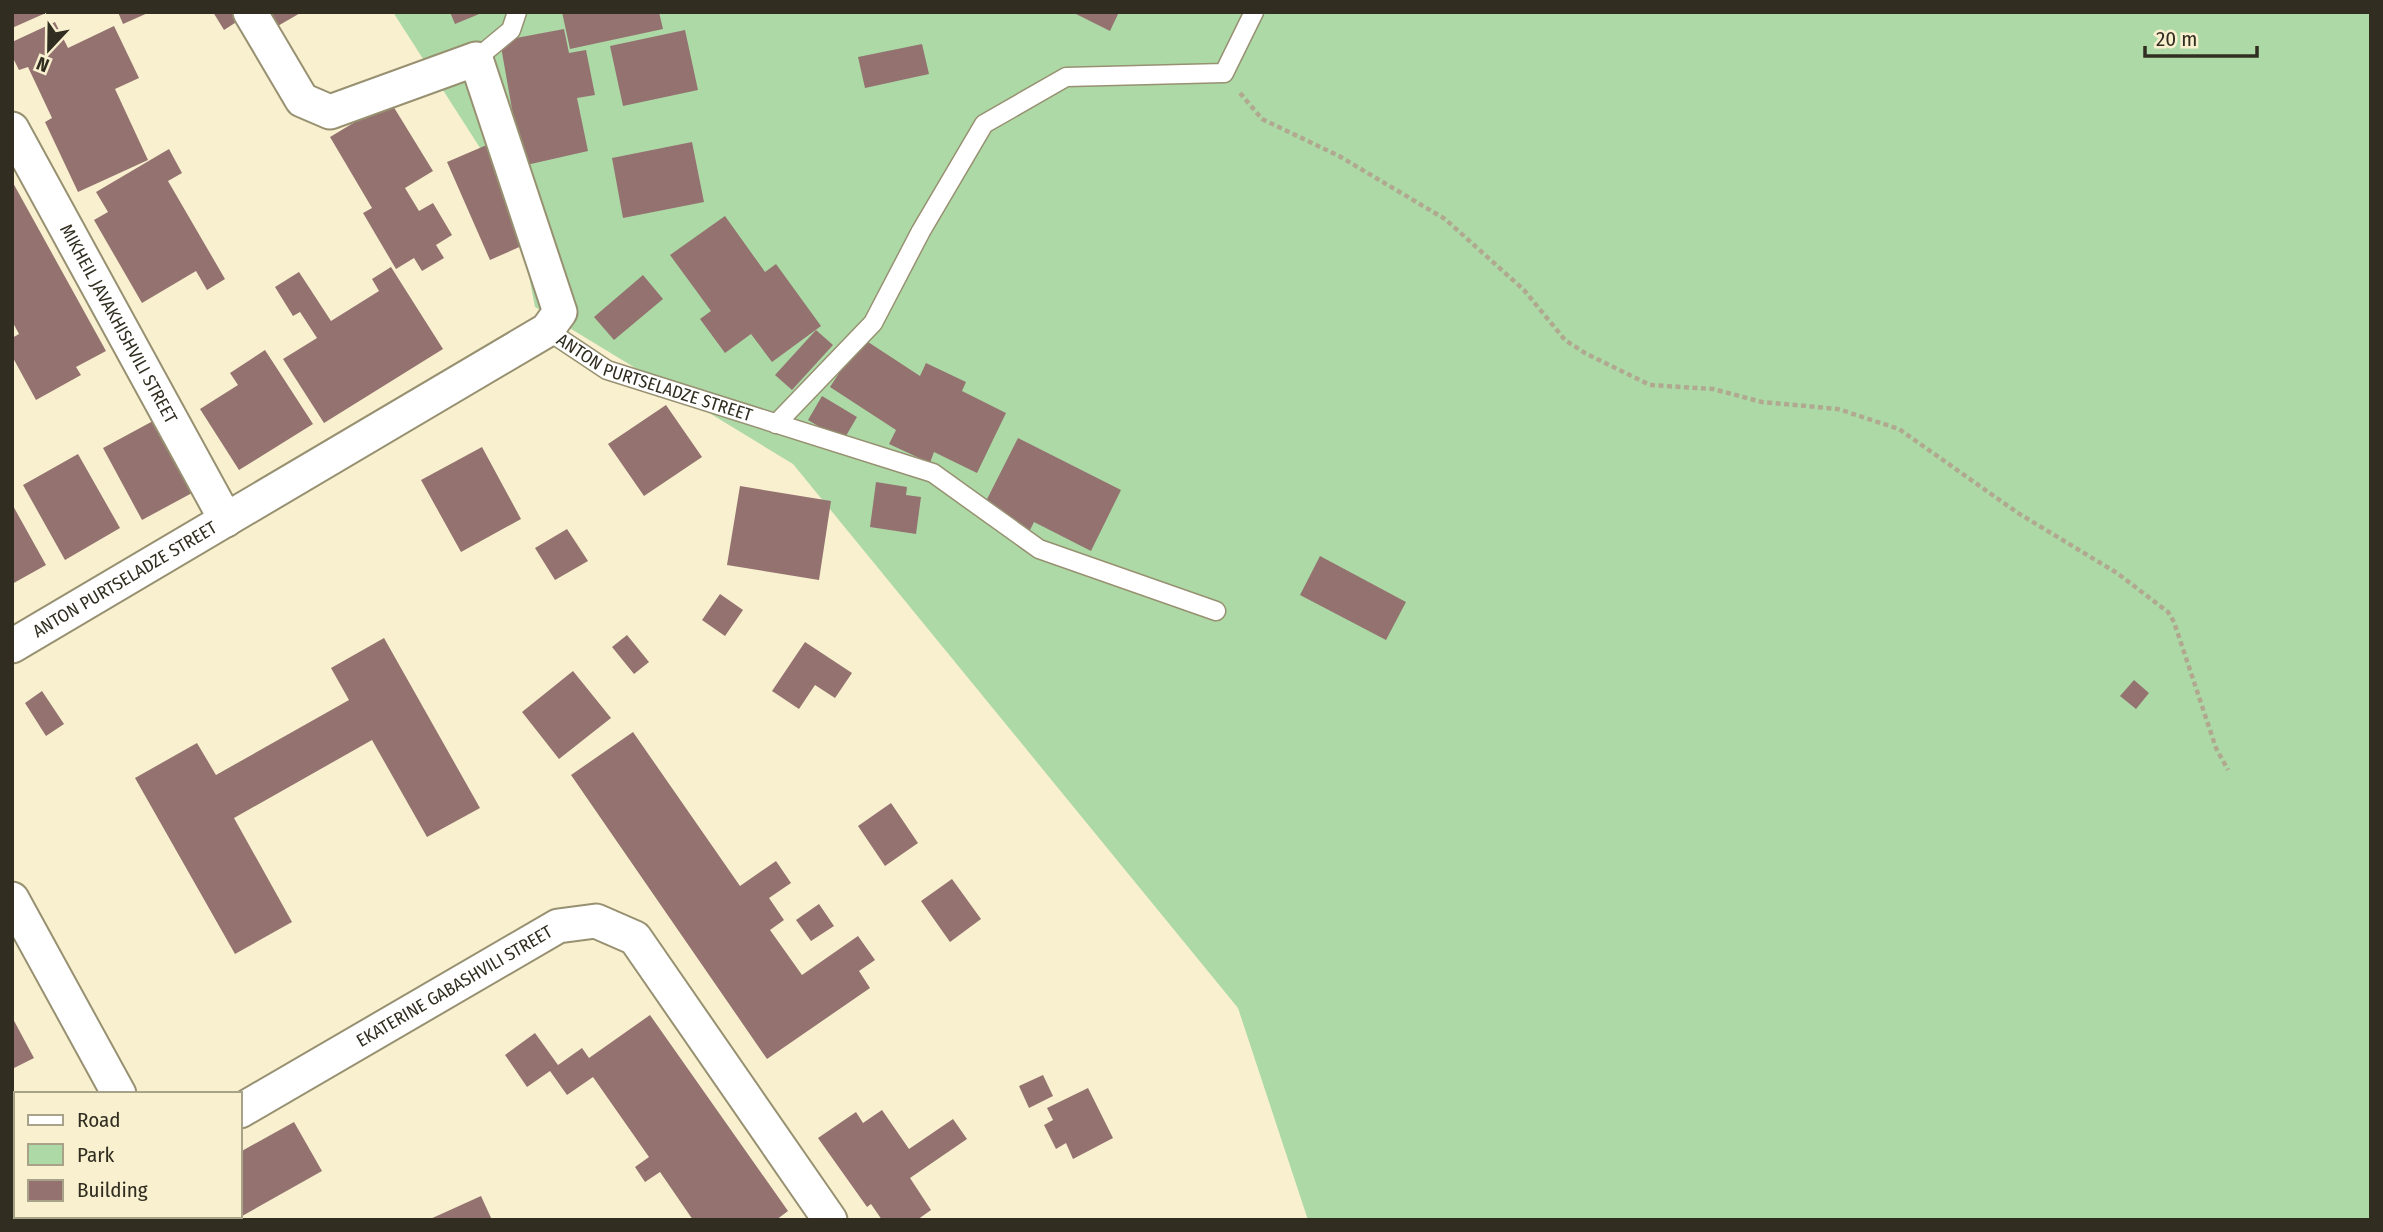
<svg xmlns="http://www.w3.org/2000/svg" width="2383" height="1232" viewBox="0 0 2383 1232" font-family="'Fira Sans Condensed',sans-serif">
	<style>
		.green { fill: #add9a7 }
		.building { fill: #947270 }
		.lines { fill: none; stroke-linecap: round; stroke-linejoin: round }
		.service-casing { stroke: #979071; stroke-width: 21 }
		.minor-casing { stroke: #979071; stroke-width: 37 }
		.path { stroke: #b0a990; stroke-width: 4.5; stroke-dasharray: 5 3.5; stroke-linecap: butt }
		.service { stroke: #fff; stroke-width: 18 }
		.minor { stroke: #fff; stroke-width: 33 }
		.labels { text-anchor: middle; stroke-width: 7; stroke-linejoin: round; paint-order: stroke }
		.street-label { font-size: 18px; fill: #312e21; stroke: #f8f0cf }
	</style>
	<rect width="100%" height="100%" fill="#f8f0cf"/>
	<path class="green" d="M393,12H2371V1220H1308L1238,1008L793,464L535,307L525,255L482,151Z"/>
	<path class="building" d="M12,12H48L12,28Z
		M118,12H150L123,24Z
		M213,12H236L241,19L224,30Z
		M268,12H302L276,27Z
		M450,12H484L455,24Z
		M562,12H659L663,29L570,49Z
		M1072,12H1119L1110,31Z
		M55,22L68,48L114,26L139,78L115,89L148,160L78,192L45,122L52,118L28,67L19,70L12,56V42Z
		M564,29L569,53L586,50L595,95L577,98L588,151L522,166L500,41Z
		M685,30L698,90L623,106L610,46Z
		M922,44L929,74L865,88L858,57Z
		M390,101L433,171L405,188L419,211L433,203L452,235L436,245L444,258L422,271L414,258L396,269L363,213L372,208L330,137Z
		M692,142L704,202L623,218L612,158Z
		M489,144L533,241L490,260L447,162Z
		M169,149L182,173L168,181L225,279L207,290L196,271L142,303L94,220L108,212L96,192Z
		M12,181L106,351L76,367L81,375L36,400L12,356V338L19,334L12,321Z
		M725,216L765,272L776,264L821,326L772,362L751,334L725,353L700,319L711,311L670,255Z
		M391,267L443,349L324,423L283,359L317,338L300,312L293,316L275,287L299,272L331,321L379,291L372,279Z
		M643,275L663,299L614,340L594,317Z
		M816,330L833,345L792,390L775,375Z
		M862,338L920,376L926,363L966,382L962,391L1006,413L977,473L934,452L930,463L889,444L896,430L830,387Z
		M265,350L313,424L239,470L200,409L238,385L230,373Z
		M822,396L857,417L843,441L808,420Z
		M666,405L702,457L644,496L608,444Z
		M153,421L192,493L142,520L103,448Z
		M1018,438L1121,490L1091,551L1034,522L1030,530L983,507Z
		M482,447L521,519L461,552L421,480Z
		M78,454L120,528L65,560L23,485Z
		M876,482L907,487L906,495L921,497L916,534L870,527Z
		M740,486L831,501L819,580L727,565Z
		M12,504L46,565L12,584Z
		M567,529L588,561L555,580L535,548Z
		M1320,556L1406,602L1386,640L1300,595Z
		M720,594L743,610L725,636L702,620Z
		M627,635L649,662L634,674L612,647Z
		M384,638L480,808L427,837L372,740L234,818L292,922L235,954L135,778L197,743L216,775L349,700L331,668Z
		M805,642L852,673L835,698L815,685L799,709L772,691Z
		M573,671L611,718L559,759L522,712Z
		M2134,680L2149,693L2136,709L2120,696Z
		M42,691L64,724L46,736L25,703Z
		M633,732L740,886L776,861L791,883L769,898L784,920L770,930L802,975L858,936L875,960L859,971L870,988L767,1059L571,775Z
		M891,803L918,843L885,866L858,826Z
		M952,879L981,919L950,942L921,901Z
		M819,904L834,926L811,941L796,920Z
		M650,1015L788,1211L776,1220H693L660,1172L645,1182L635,1167L649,1157L593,1077L567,1095L550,1071L527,1087L505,1055L535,1033L558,1065L582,1048L589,1058Z
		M12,1017L34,1058L12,1069Z
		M1043,1075L1053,1096L1029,1108L1019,1086Z
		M1088,1088L1113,1138L1073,1159L1066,1143L1056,1149L1044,1125L1053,1120L1047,1108Z
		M882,1110L909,1149L953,1119L967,1139L910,1178L931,1210L917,1220H882L871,1204L867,1207L818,1138L856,1112L863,1123Z
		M294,1122L322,1171L235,1220H203L201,1216H240V1152Z
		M481,1196L492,1220H428Z"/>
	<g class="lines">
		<g class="service-casing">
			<g id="service">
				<path d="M476,59L511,30L517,12"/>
				<path id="s1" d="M547,330L607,370L933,473L1039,549L1216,611"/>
				<path d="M776,424L873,323L921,231L984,124L1066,77L1224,73L1254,12"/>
			</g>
		</g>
		<g class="minor-casing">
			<g id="minor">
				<path id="s2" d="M12,129L226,520"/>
				<path id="s3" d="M12,646L547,330L560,312L476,59L330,112L302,100L250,12"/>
				<path d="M12,899L119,1094"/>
				<path id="s4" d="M240,1111L558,926L596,921L635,938L830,1220"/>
				<path d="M185,1216L186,1220"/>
			</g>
		</g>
		<path class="path" d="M1240,93L1262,119L1339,156L1445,219L1524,290L1565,340L1585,353L1650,385L1713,389L1762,402L1838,409L1899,429L2018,513L2117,573L2168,612L2174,622L2216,748L2228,770"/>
		<use href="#service" class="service"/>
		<use href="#minor" class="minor"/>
	</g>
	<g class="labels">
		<g class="street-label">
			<text dy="6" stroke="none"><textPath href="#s2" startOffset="222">MIKHEIL JAVAKHISHVILI STREET</textPath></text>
			<text dy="6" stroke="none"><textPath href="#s1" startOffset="119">ANTON PURTSELADZE STREET</textPath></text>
			<text dy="6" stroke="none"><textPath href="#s3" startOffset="131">ANTON PURTSELADZE STREET</textPath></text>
			<text dy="6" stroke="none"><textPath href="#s4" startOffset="248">EKATERINE GABASHVILI STREET</textPath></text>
		</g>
	</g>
	<rect width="2383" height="1232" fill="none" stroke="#312e21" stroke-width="28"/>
	<rect x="14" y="1092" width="228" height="126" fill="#f8f0cf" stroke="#a8a289" stroke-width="2"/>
	<rect x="28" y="1115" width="35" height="10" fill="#ffffff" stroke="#a8a289" stroke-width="2"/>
	<text x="77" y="1127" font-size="21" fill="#312e21">Road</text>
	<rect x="28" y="1144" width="35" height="21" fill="#add9a7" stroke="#a8a289" stroke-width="2"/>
	<text x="77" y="1162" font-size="21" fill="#312e21">Park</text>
	<rect x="28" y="1180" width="35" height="21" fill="#947270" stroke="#a8a289" stroke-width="2"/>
	<text x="77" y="1197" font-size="21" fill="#312e21">Building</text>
	<g transform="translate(49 49) rotate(202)" stroke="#f8f0cf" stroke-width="5" paint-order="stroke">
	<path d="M0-5L12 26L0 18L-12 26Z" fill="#312e21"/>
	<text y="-10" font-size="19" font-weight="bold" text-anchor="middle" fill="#312e21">N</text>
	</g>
	<path d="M2145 46v10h112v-10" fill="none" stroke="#312e21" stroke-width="3.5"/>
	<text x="2156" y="46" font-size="21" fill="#312e21" stroke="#f8f0cf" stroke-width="5" paint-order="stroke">20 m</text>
</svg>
